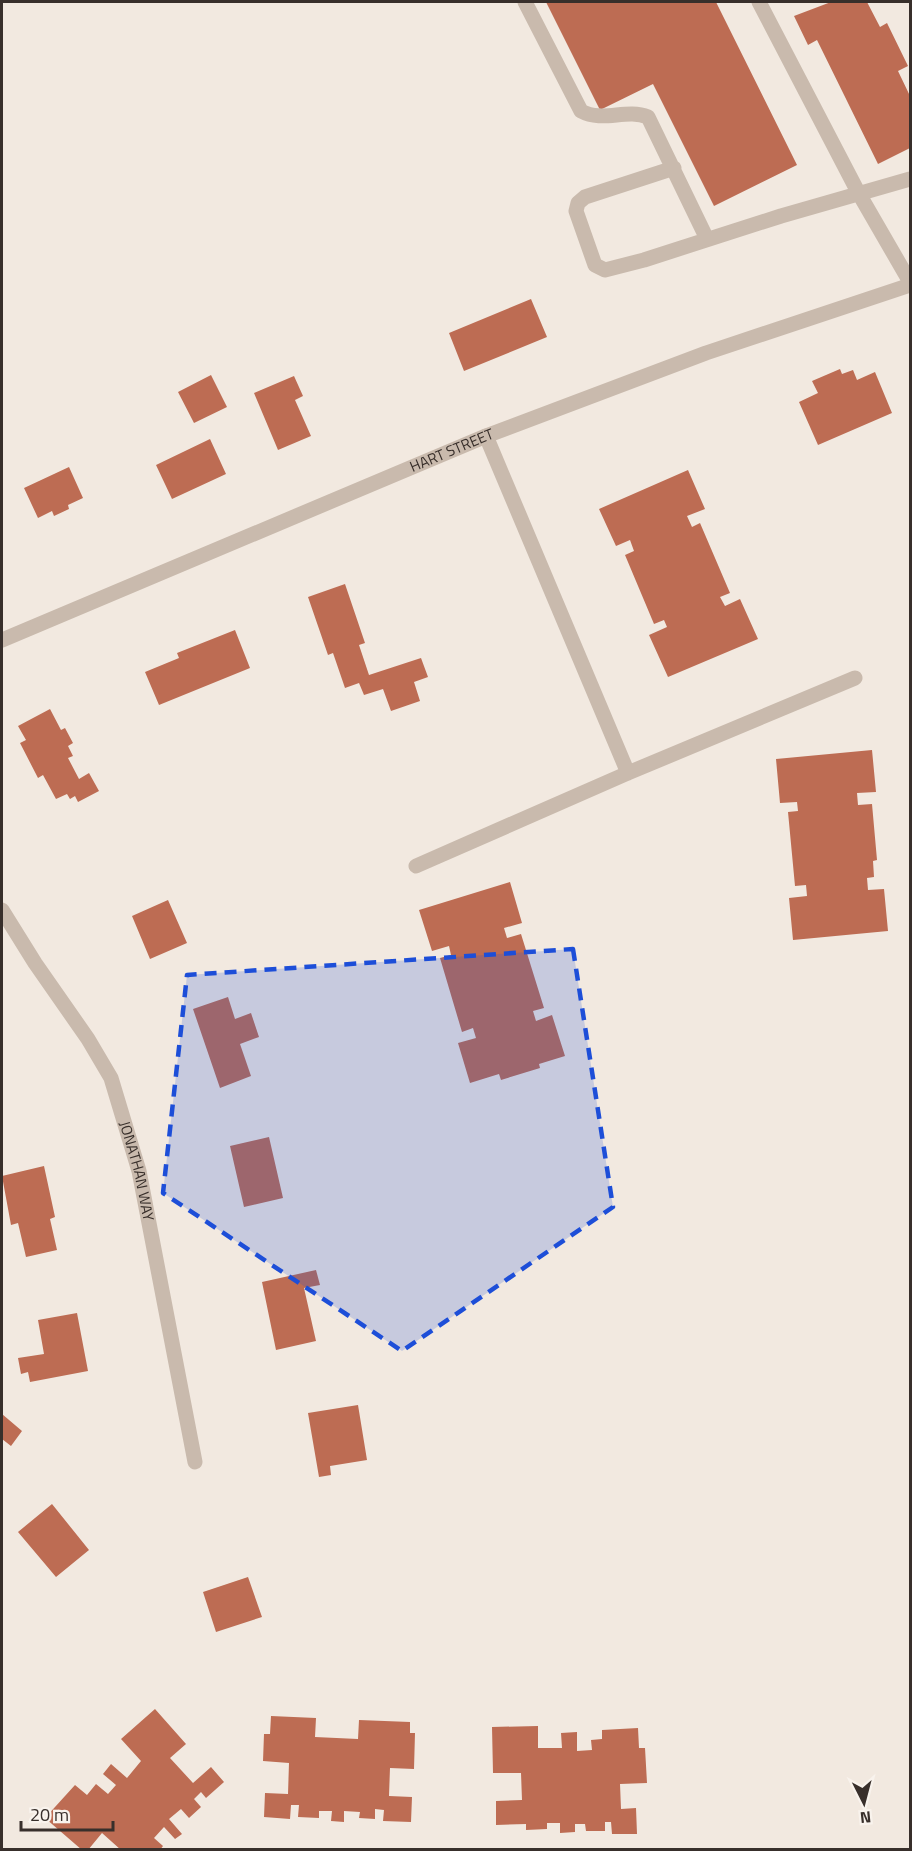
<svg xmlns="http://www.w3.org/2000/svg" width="912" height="1851" viewBox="0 0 912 1851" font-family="'Titillium Web',sans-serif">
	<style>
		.building { fill: #bd6c53 }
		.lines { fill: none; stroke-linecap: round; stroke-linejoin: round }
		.service { stroke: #c9baad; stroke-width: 15 }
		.minor { stroke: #c9baad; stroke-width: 15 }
		.tertiary { stroke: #c9baad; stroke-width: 15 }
		.marked { fill: #1d4ed8; fill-opacity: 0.2; stroke: #1d4ed8; stroke-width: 4.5; stroke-dasharray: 12 8; stroke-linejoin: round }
		.labels { text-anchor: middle; stroke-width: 4.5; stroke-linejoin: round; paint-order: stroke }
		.street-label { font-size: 15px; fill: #382f2b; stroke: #f9f3ed }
	</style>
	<rect width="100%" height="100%" fill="#f2e9e0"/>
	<path class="building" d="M546,2H716L797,165L714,206L653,84L600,110Z
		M831,2H867L880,27L887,23L908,66L898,71L910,96V148L878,164L817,40L808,45L794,16Z
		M531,299L547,337L464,371L449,333Z
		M840,369L842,374L853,370L857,380L875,372L892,413L818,445L799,402L818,393L812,381Z
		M211,375L227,407L194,423L178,392Z
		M294,376L303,396L295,400L311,436L278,450L254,393Z
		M210,439L226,474L172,499L156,465Z
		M69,467L83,498L68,505L69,509L54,516L52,511L38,518L24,488Z
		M688,470L705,509L687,516L692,527L700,523L730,593L720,597L725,606L740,599L758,639L668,677L649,635L667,627L664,620L654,624L625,555L634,551L630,540L616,546L599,509Z
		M345,584L365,643L359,645L369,675L421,658L428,677L414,682L420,701L391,711L383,689L364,695L359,683L345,688L333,653L328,655L308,597Z
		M235,630L250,668L159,705L145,672L179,658L177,653Z
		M50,709L61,730L65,728L73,743L68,746L73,756L68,758L79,779L89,773L99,791L78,802L75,796L70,799L67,794L56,799L43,775L38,778L20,743L26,740L18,726Z
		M872,750L876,792L857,793L858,805L872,804L877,860L873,861L874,877L867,878L868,890L884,889L888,931L793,940L789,898L807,896L806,885L795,886L788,812L798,811L797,802L780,803L776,759Z
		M510,882L522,923L504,928L507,938L521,934L544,1008L533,1011L536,1021L552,1015L565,1056L539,1064L540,1068L501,1080L499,1074L470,1083L458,1043L476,1038L473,1028L462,1032L440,958L451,955L449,946L432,951L419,910Z
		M168,900L187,943L150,959L132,916Z
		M228,997L235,1019L251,1013L259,1037L240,1044L251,1076L220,1088L193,1009Z
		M269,1137L283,1198L244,1207L230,1146Z
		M44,1166L55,1217L50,1219L57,1250L26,1257L18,1223L11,1225L2,1176Z
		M316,1270L320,1285L304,1288L316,1341L276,1350L262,1282Z
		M77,1313L88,1371L30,1382L28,1372L21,1374L18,1358L44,1354L38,1320Z
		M358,1405L367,1460L330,1466L331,1475L319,1477L308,1413Z
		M2,1414L22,1431L11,1446L2,1439Z
		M52,1504L89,1550L56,1577L18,1532Z
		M248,1577L262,1617L216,1632L203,1592Z
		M155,1709L186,1744L170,1758L193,1783L211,1767L224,1782L206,1798L201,1792L194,1799L201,1807L189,1818L181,1809L169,1819L182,1834L175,1839L164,1827L154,1838L163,1846L160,1850H121L102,1833L88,1850H82L45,1818L75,1785L87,1795L96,1784L108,1794L116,1785L103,1774L111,1764L127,1778L141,1761L121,1739Z
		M271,1716L316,1718L315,1737L358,1739L359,1720L410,1722V1733H415L414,1769L390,1768L389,1796L412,1797L411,1822L383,1821L384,1810L375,1809V1819L359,1818L360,1812L344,1811V1822L331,1821L332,1811H319V1818L298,1817L299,1805H291L290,1819L264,1817L265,1793L288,1794L289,1763L263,1761L264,1734H270Z
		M538,1726V1748H562L561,1733L577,1732V1751L592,1750L591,1740L602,1739V1730L638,1728L639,1748H645L647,1783L620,1784L621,1809L636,1808L637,1834H612L611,1822H605V1831H586L585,1824H575V1832L560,1833V1823H547V1829L526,1830V1824L496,1825V1801L522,1800L521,1773H493L492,1727Z"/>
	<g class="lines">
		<path class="service" d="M525,2L581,111C603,123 626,108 648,117L707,239
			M759,2L858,192L910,282
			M674,168L585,197L578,203L576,211L595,265L605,270L644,260L781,216L910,179
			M486,436L628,773
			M416,866L628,773L855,678"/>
		<path class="minor" id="s1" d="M2,910L35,963L88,1039L111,1078L139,1171L195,1462"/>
		<path class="tertiary" id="s2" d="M2,640L486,436L706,353L910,285"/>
	</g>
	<path class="marked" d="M573,949L613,1207L402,1351L163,1193L187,975Z"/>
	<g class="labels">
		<g class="street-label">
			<text dy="5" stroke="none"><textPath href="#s2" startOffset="488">HART STREET</textPath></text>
			<text dy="5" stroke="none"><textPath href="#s1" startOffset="297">JONATHAN WAY</textPath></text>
		</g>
	</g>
	<rect width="912" height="1851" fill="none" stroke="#382f2b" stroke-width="6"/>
	<g transform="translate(864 1803) rotate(174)" stroke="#f9f3ed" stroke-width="4.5" paint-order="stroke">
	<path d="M0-4.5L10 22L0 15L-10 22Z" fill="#382f2b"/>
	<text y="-9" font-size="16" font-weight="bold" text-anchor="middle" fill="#382f2b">N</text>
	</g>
	<path d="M21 1821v9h92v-9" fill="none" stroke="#382f2b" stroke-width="3"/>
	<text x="30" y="1821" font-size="18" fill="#382f2b" stroke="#f9f3ed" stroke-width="4.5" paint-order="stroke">20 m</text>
</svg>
